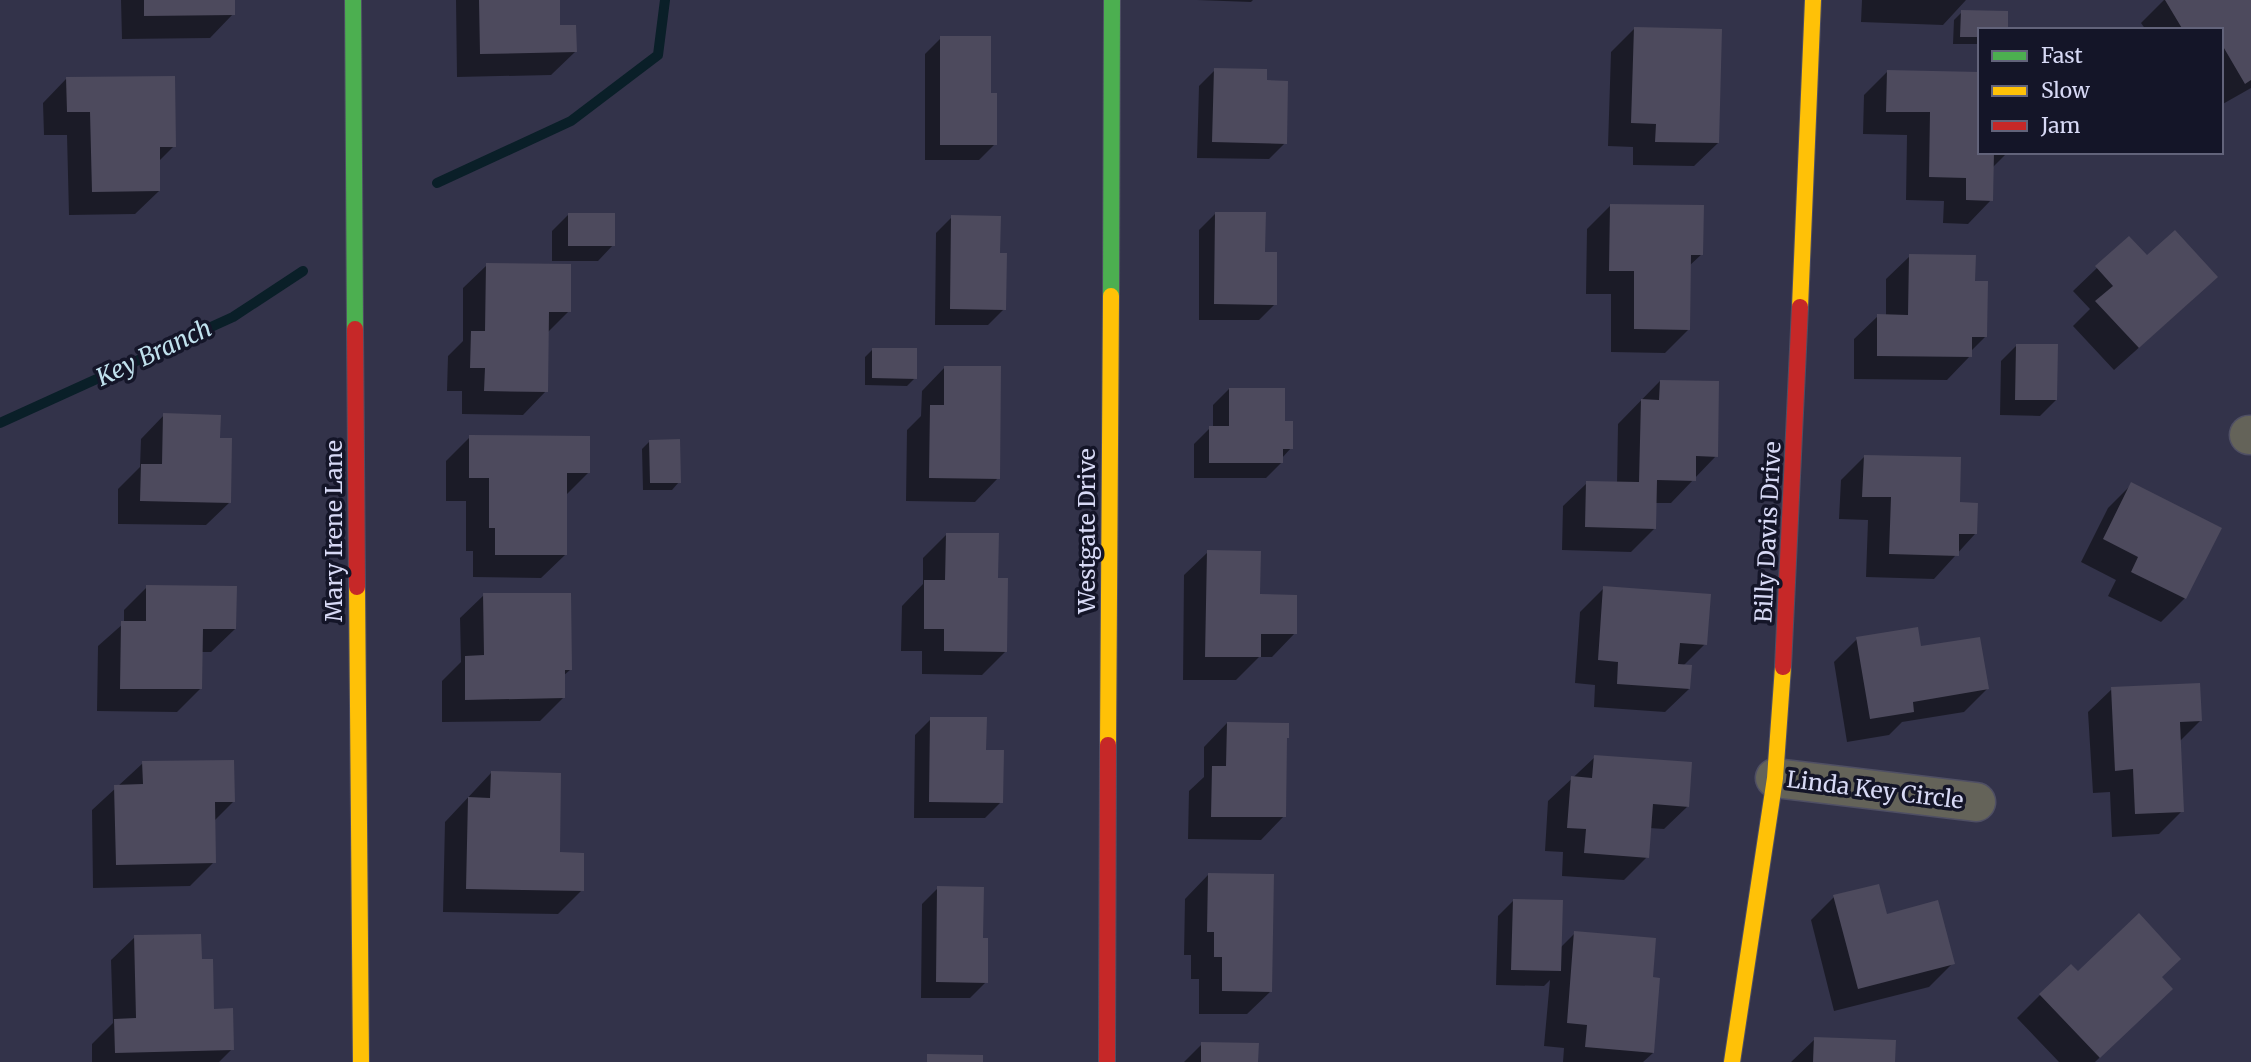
<svg xmlns="http://www.w3.org/2000/svg" width="2251" height="1062" viewBox="0 0 2251 1062" font-family="Merriweather,serif">
	<style>
		.shadow { fill: #0007 }
		.lines { fill: none; stroke-linecap: round; stroke-linejoin: round }
		.stream { stroke: #0a1f28; stroke-width: 10 }
		.building { fill: #4d4a5d }
		.street-casing { stroke: #4f4f64; stroke-width: 41 }
		.fast-casing { stroke: #4f4f64; stroke-width: 18 }
		.slow-casing { stroke: #4f4f64; stroke-width: 18 }
		.jam-casing { stroke: #4f4f64; stroke-width: 18 }
		.street { stroke: #646359; stroke-width: 38 }
		.fast { stroke: #4caf50; stroke-width: 16 }
		.slow { stroke: #ffc107; stroke-width: 16 }
		.jam { stroke: #c62828; stroke-width: 16 }
		.labels { text-anchor: middle; stroke-width: 7; stroke-linejoin: round; paint-order: stroke }
		.street-label { font-size: 23px; fill: #d7d9f5; stroke: #141528 }
		.water-label { font-size: 24px; font-style: italic; fill: #c0e1ed; stroke: #141528 }
	</style>
	<rect width="100%" height="100%" fill="#33334a"/>
	<path class="shadow" d="M121,0H233V14L210,38L122,39Z
		M456,0H558V27L575,52L551,75L457,77Z
		M1197,0H1253L1251,2Z
		M1862,0H1966L1943,25L1861,22Z
		M2164,0H2251V88L2221,105V30H2146L2141,23Z
		M1962,12L1980,30V44H1953L1954,20Z
		M1634,29L1718,143L1694,166L1633,165V147L1608,146L1611,52Z
		M941,38L989,95L995,144L979,160H925V54Z
		M1215,70L1265,82L1285,143L1269,159L1197,158L1199,86Z
		M1887,72L1980,152H2008L1992,168L1991,200L1968,224L1943,223L1944,201L1906,200L1907,135L1863,134L1864,95Z
		M66,79L174,146L158,162L159,191L135,214L69,215L67,135H44L43,103Z
		M1610,206L1702,254L1689,266V329L1665,353L1611,352V294H1586L1587,229Z
		M1215,214L1263,254L1275,304L1259,320H1199V230Z
		M568,215L613,245L598,261H552V231Z
		M952,217L998,255L1004,309L988,325H935L936,233Z
		M1910,256L1974,283L1985,337L1970,352V356L1947,380L1854,379V339L1878,316H1886V279Z
		M2147,258L2192,300L2114,370L2073,326L2090,309L2073,291L2097,268Z
		M487,265L569,311L547,333L546,391L523,415L462,414V391H447L448,356L463,341V288Z
		M2017,345L2056,400L2040,416L2000,415L2001,361Z
		M872,350L915,378L907,386L865,385V357Z
		M945,367L998,478L975,502L906,501L907,430L921,416L922,391Z
		M1660,381L1716,456L1671,503H1655V528L1631,552L1562,550L1563,506L1587,483L1617,484L1618,424Z
		M1229,389L1284,423L1291,448L1282,458V462L1266,478H1194V444L1210,428H1213V405Z
		M164,415L218,440L230,502L206,525L118,524V489L140,467L141,439Z
		M470,437L588,473L565,496V555L541,578L473,577V551H466V501H446V461Z
		M650,441L679,482L672,490H643L642,449Z
		M1864,457L1959,504L1975,534L1934,579L1866,577L1868,520L1839,519L1841,480Z
		M2131,485L2185,598L2161,622L2108,596L2116,580L2081,562L2108,508Z
		M947,534L996,580L1006,651L982,675L922,674V651H901L902,606L923,584V558Z
		M1208,552L1258,596L1295,633L1272,657H1259L1236,680H1183L1184,575Z
		M147,587L235,629L211,652H201L200,689L177,712L97,711L98,646L124,623V610Z
		M1604,588L1705,644L1683,666L1689,689L1665,712L1594,707L1595,685L1575,683L1580,612Z
		M484,595L570,670L563,676V698L540,721L442,722V681L461,662L460,618Z
		M1857,639L1920,648L1987,689L1964,712L1902,722L1889,735L1847,742L1834,662Z
		M2112,689L2201,720L2179,742L2182,811L2159,834L2112,837L2110,792L2093,793L2088,712Z
		M931,719L984,752L1001,802L985,818H914L915,735Z
		M1227,723L1285,739L1284,816L1261,840L1188,839L1189,791L1204,777V747Z
		M1595,757L1688,806L1664,829L1649,828L1647,857L1624,880L1562,876L1563,852L1545,851L1548,801Z
		M143,763L233,802L213,822L214,862L190,886L93,888L92,810Z
		M491,773L558,854L582,890L558,914L443,912L445,822Z
		M1208,875L1271,991L1247,1014H1199V979H1191V955H1184L1185,899Z
		M938,888L981,940L986,982L970,998H921L922,904Z
		M1834,897L1885,916L1953,963L1929,987L1834,1011L1811,920Z
		M1514,900L1560,948L1575,933L1651,979L1653,1053L1643,1062H1563L1564,1048L1544,1046L1550,980L1544,986L1496,985L1498,916Z
		M135,937L200,961L212,1010L232,1049L219,1062H92V1044L113,1023L111,960Z
		M2078,973L2147,1012L2095,1062H2059L2017,1018L2040,995Z
		M1815,1039L1894,1062H1791Z
		M1202,1044L1257,1062H1184Z"/>
	<g class="lines">
		<path class="stream" d="M437,183L571,121L658,55L665,0
			M0,423L233,317L303,271"/>
	</g>
	<path class="building" d="M144,0H235V15L144,16Z
		M479,0H560V25H576L577,52L480,54Z
		M2165,0H2251V80L2245,84L2221,43V30H2183Z
		M1961,10L2008,11V30H1980V37H1960Z
		M1634,27L1722,29L1719,143L1655,142L1656,124L1631,123Z
		M940,36H991V93H997V145H940Z
		M1214,68L1267,69V80L1288,81L1287,144L1212,142Z
		M1887,70L1980,72V152H1994L1993,201L1966,200V178L1929,177L1930,112H1886Z
		M175,76L176,147H160V191L92,192L90,112H67L66,77Z
		M1610,204L1704,205L1703,255H1691L1690,330L1634,329V271H1609Z
		M1215,212H1266L1265,252H1277V305L1214,304Z
		M568,213H615V246H568Z
		M951,215L1001,216L1000,253H1007L1006,310L950,309Z
		M2175,230L2218,277L2139,348L2095,301L2113,286L2095,266L2129,236L2147,255Z
		M1909,254L1976,255L1975,281H1988L1987,337H1972V357L1877,356V314L1908,315Z
		M486,263L571,264V312H549L548,392L484,391L485,368H470L471,331H485Z
		M2016,344H2058L2057,400H2015Z
		M872,348H917V379L872,378Z
		M944,366H1001L1000,479L929,478L930,405H944Z
		M1660,380L1719,381L1718,457L1696,456V481L1657,480L1656,529L1585,527L1586,481L1639,482L1641,399L1659,400Z
		M1229,388H1285V421H1293V449H1283V463H1209V426H1229Z
		M163,413L221,415L220,438H232L231,503L140,501L141,464H162Z
		M469,435L590,436V473H567V555H495V528H489V478H469Z
		M680,439L681,483H650L649,440Z
		M1864,455L1961,457L1960,502L1978,503L1977,534H1959V556L1889,554L1891,497H1862Z
		M2131,482L2222,528L2186,599L2131,572L2138,557L2103,539Z
		M946,533H999L998,578H1008L1007,652L944,651V629H924V580H945Z
		M1207,550L1261,551L1260,594L1297,595V634H1261V657H1205Z
		M146,585L237,586L236,629H203L202,689H120L121,621H146Z
		M1603,586L1711,594L1707,645L1680,643L1678,664L1692,665L1690,689L1617,684L1618,662L1598,660Z
		M483,593H571L572,670H565V698L465,700V656L484,655Z
		M1918,627L1921,646L1980,637L1989,689L1913,702L1914,712L1870,719L1856,637Z
		M2200,683L2202,721L2180,722L2184,812L2135,814L2133,769L2115,771L2111,687Z
		M930,717H987L986,750H1004L1003,803L929,802Z
		M1227,722L1289,723V738H1287L1286,817H1211L1212,766H1226Z
		M1594,755L1692,762L1689,807L1653,804L1649,858L1584,853L1586,829L1567,828L1571,776L1592,778Z
		M234,760L235,802H215L216,863L116,865L114,785L143,784L142,761Z
		M491,771L561,773L560,852L584,853V891L466,889L468,797L490,798Z
		M1208,873L1274,874L1272,992L1222,991V957H1214V932H1207Z
		M1879,884L1887,914L1938,900L1955,964L1858,989L1833,895Z
		M937,886L984,887L983,938H988V983L936,982Z
		M1513,899L1563,900L1561,971L1511,970Z
		M2139,913L2181,959L2162,977L2173,989L2100,1058L2039,994L2071,964L2078,971Z
		M1574,931L1656,938L1653,977L1660,978L1654,1053L1585,1047L1587,1025L1567,1023Z
		M201,934L202,959H213L214,1009L233,1008L234,1050L115,1053L114,1019L136,1018L134,935Z
		M1814,1037L1896,1040L1895,1062H1813Z
		M1201,1042L1259,1043L1258,1062H1201Z
		M927,1054L983,1055V1062H927Z"/>
	<g class="lines">
		<g class="street-casing">
			<path id="street" d="M2249,435H2251
				M1775,778L1976,802"/>
		</g>
		<g class="fast-casing">
			<path id="fast" d="M353,0L355,329
				M1111,296L1112,0"/>
		</g>
		<g class="slow-casing">
			<path id="slow" d="M1800,307L1813,0
				M357,587L361,1062
				M1108,745L1111,296
				M1732,1062L1775,778L1783,667"/>
		</g>
		<g class="jam-casing">
			<path id="jam" d="M355,329L357,587
				M1783,667L1800,307
				M1107,1062L1108,745"/>
		</g>
		<use href="#street" class="street"/>
		<use href="#fast" class="fast"/>
		<use href="#slow" class="slow"/>
		<use href="#jam" class="jam"/>
	</g>
	<g class="labels">
		<g class="street-label">
			<text transform="translate(334 531) rotate(-90)" y="8">Mary Irene Lane</text>
			<text transform="translate(1087 531) rotate(-90)" y="8">Westgate Drive</text>
			<text transform="translate(1768 532) rotate(-87)" y="8">Billy Davis Drive</text>
			<text transform="translate(1875 790) rotate(7)" y="8">Linda Key Circle</text>
		</g>
		<g class="water-label">
			<text transform="translate(154 353) rotate(-25)" y="8">Key Branch</text>
		</g>
	</g>
	<rect x="1978" y="28" width="245" height="126" fill="#141528" stroke="#62637a" stroke-width="2"/>
	<rect x="1992" y="51" width="35" height="10" fill="#4caf50" stroke="#62637a" stroke-width="2"/>
	<text x="2041" y="63" font-size="21" fill="#d7d9f5">Fast</text>
	<rect x="1992" y="86" width="35" height="10" fill="#ffc107" stroke="#62637a" stroke-width="2"/>
	<text x="2041" y="98" font-size="21" fill="#d7d9f5">Slow</text>
	<rect x="1992" y="121" width="35" height="10" fill="#c62828" stroke="#62637a" stroke-width="2"/>
	<text x="2041" y="133" font-size="21" fill="#d7d9f5">Jam</text>
</svg>
